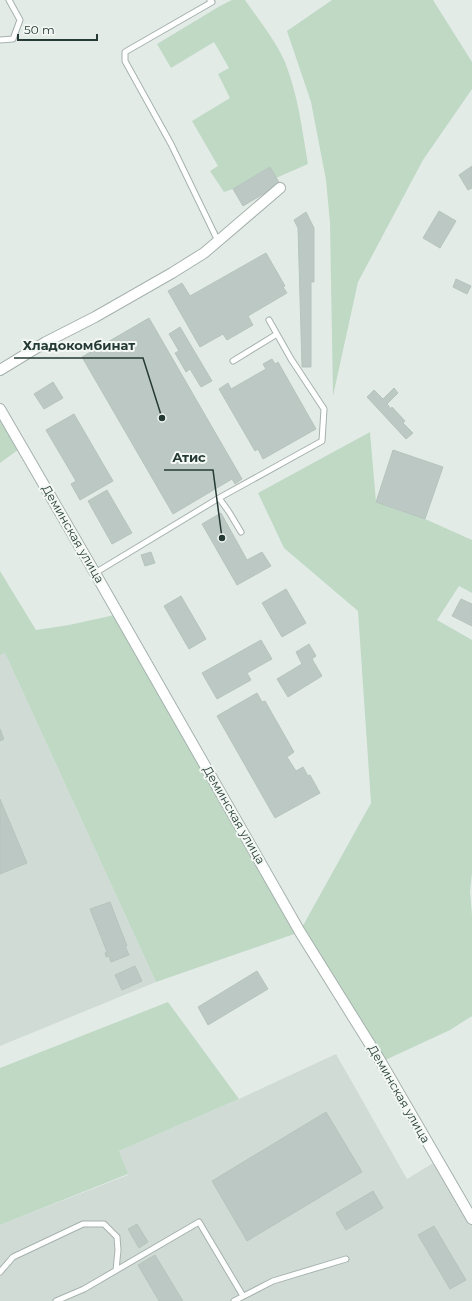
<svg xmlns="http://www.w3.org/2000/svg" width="472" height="1301" viewBox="0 0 472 1301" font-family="Montserrat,sans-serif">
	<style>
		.built { fill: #d1dbd6 }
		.green { fill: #bfd9c5 }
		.building { fill: #bcc8c3; stroke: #b6c4be }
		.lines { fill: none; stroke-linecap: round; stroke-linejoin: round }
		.service-casing { stroke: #a6b2ae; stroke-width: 7 }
		.minor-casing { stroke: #a6b2ae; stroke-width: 12 }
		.service { stroke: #fff; stroke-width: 5 }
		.minor { stroke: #fff; stroke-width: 10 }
		.labels { text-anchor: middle; stroke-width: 4; stroke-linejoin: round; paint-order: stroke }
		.street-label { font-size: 12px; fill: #253a34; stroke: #f3f8f5 }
		.leader { fill: none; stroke: #253a34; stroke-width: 1.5 }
		.callout-dot { fill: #253a34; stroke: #f3f8f5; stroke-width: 1.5 }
		.callout-label { font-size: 13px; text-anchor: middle; font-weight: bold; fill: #253a34; stroke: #f3f8f5; stroke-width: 4; stroke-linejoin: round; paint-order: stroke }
	</style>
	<rect width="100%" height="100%" fill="#e3ebe7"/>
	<path class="built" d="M5,653L156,982L0,1046V655Z
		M336,1054L407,1179L438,1160L472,1219V1301H0V1225L128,1175L119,1151L239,1099Z"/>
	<path class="green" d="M232,0H245C259,20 275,40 285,62C298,95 302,129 308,164L276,178L270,167L233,189L224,192L210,171L218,166L192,121L230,98L218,74L229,68L214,42L171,68L157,44L220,6Z
		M332,0H433L472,62V89L423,160L358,282L333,396L330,223L326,180L311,102L287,31Z
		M0,409L22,447L0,463Z
		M370,432L376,502L425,519L472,540V593L459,586L437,620L472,640V873L470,891L472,916V1016L450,1030L381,1062L300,932L156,982L5,653L0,655V571L36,630L69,625L119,614L300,931L371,803L358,611L284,548L258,493Z
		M168,1002L239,1099L119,1151L128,1174L0,1225V1068Z"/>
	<path class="building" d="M472,166V188L468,190L459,175Z
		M270,167L280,184L243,206L233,189Z
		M439,211L456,221L440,248L423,238Z
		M306,212L314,228V282H311V367H302L298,228L294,220Z
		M266,253L285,286L283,287L287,293L248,316L253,325L227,340L223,334L200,347L168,291L182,283L190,296Z
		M456,279L471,286L467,294L453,287Z
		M149,318L242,479L235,484L232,479L173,514L82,357Z
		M180,327L212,381L201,387L190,369L186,372L175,353L179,351L169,334Z
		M272,359L275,364L278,362L316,429L263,459L258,449L255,451L219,389L228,383L231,389L266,369L263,364Z
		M53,382L63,398L44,409L34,394Z
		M394,388L398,393L387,404L391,409L392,407L405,421L403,423L413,433L406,439L367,397L374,390L383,399Z
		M74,414L113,481L80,500L71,484L76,481L46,430Z
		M393,450L443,467L425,519L376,502Z
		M107,490L132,533L112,544L88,501Z
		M221,513L247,560L262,552L271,566L237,585L202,524Z
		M151,552L155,563L145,566L141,555Z
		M286,589L306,623L282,637L262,603Z
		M181,596L206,639L189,649L164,606Z
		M461,599L472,604V626L452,616Z
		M261,640L272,659L247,673L251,680L217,699L202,673Z
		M309,644L316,656L312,659L322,676L288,697L277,679L302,664L296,652Z
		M257,693L262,702L265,701L294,752L287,757L296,771L303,767L308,776L310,775L320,793L275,818L217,716Z
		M0,729L4,739L0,741Z
		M0,799L27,863L0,874Z
		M110,902L127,946H125L129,955L111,962L109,956L106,957L105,953L107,952L90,909Z
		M135,966L142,981L122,990L115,975Z
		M257,971L268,989L208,1025L198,1007Z
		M326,1112L362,1172L247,1241L212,1181Z
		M373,1191L383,1208L346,1230L336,1213Z
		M137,1224L148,1242L139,1248L128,1229Z
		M434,1226L466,1280L450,1289L418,1235Z
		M155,1255L183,1301H159L138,1265Z"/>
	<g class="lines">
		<g class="service-casing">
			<path id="service" d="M210,0L212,2L125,52V61L171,144L218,241
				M0,40L13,39L20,20L9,0
				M233,361L277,334
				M219,498L322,441L324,409L291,359L269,320
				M95,573L219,498L229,512L241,532
				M0,1272L13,1257L83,1224H104L117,1237L118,1250L116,1270
				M56,1301L84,1289L199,1222L243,1296
				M234,1301L273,1281L346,1259"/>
		</g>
		<g class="minor-casing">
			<path id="minor" d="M0,370L46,342L95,317L172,273L204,253L280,188
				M0,409L95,573L300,932L381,1062L472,1219"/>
		</g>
		<use href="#service" class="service"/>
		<use href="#minor" class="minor"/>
	</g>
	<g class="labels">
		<g class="street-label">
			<text transform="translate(73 534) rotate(60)" y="4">Деминская улица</text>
			<text transform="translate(234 815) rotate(60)" y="4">Деминская улица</text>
			<text transform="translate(399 1094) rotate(60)" y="4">Деминская улица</text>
		</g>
	</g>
	<path class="leader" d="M162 418L143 358H14M222 538L213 470H164"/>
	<g class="callout-dot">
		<circle cx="162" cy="418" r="4"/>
		<circle cx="222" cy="538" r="4"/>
	</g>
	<g class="callout-label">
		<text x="79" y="350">Хладокомбинат</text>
		<text x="189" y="462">Атис</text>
	</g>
	<path d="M18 34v6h79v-6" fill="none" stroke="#253a34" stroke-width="2"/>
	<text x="24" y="34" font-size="12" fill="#253a34" stroke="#f3f8f5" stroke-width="3" paint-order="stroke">50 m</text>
</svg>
